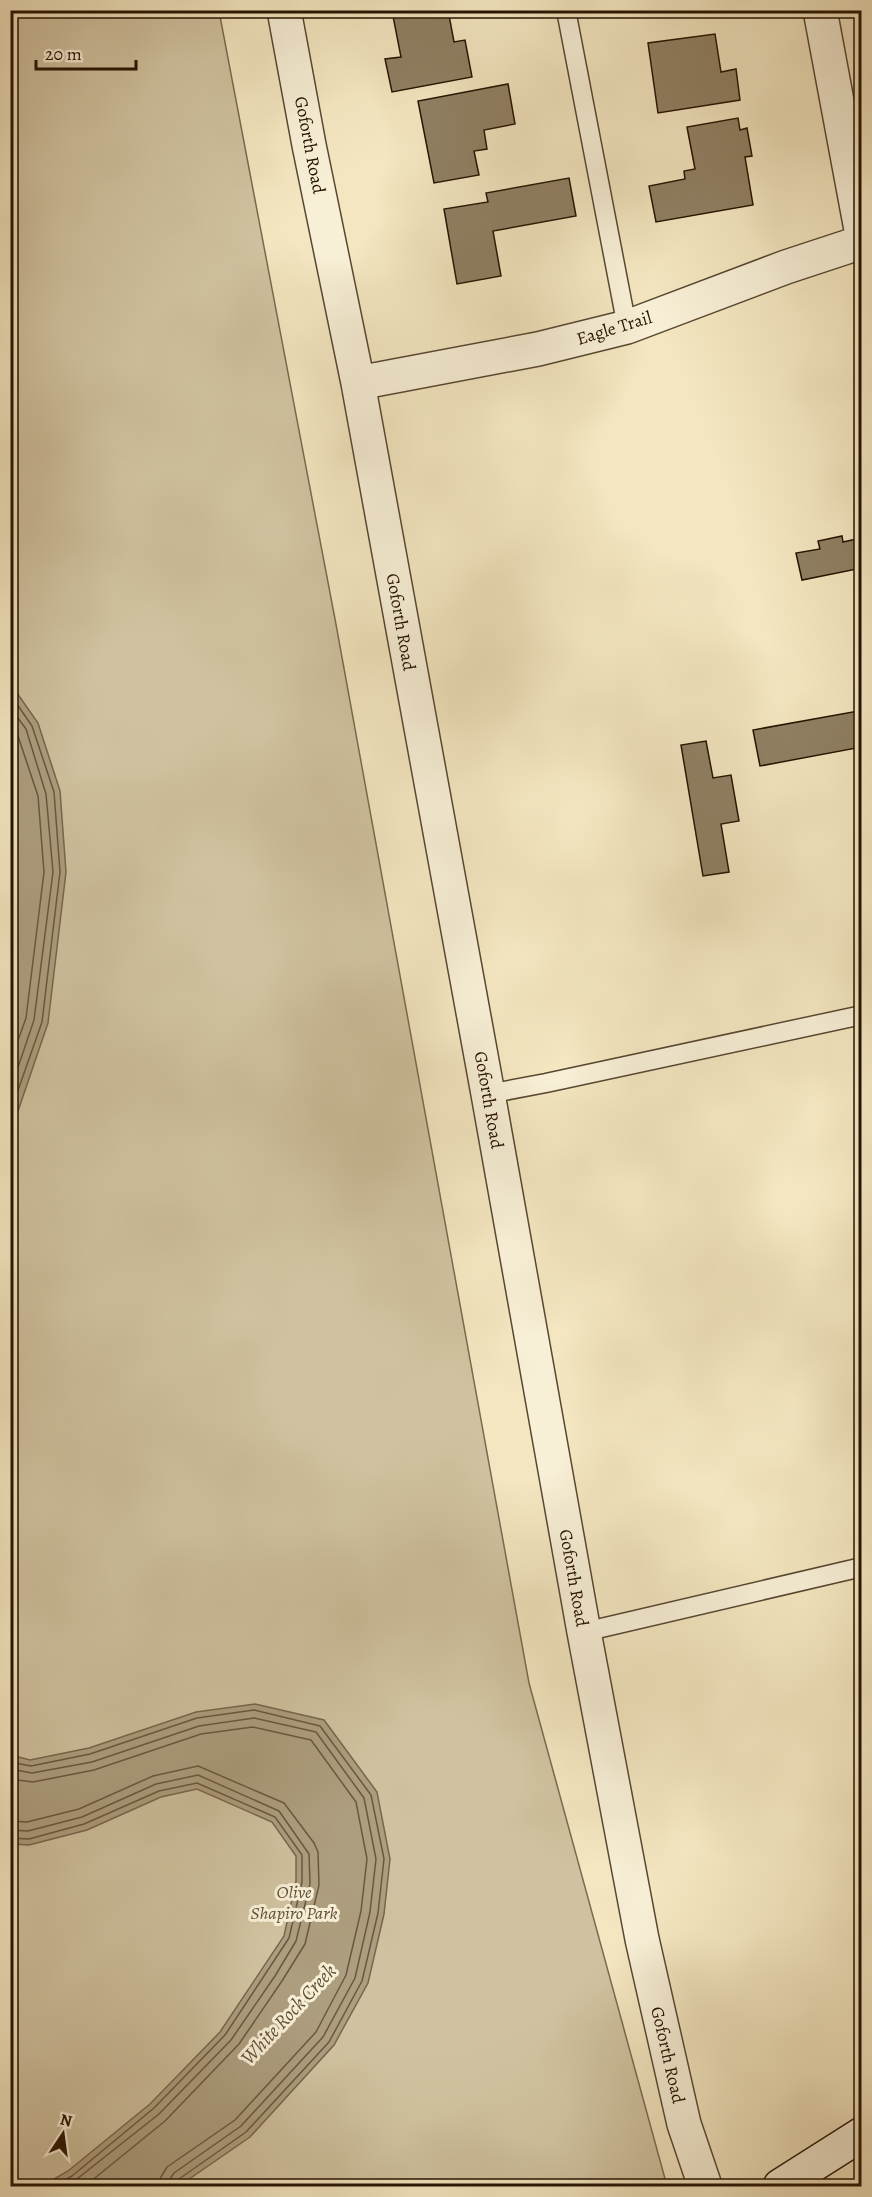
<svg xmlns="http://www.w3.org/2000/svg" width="872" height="2197" viewBox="0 0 872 2197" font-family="Alegreya,serif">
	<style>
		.green { fill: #d0c2a0; stroke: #7a6a50; stroke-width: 1.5 }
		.water { fill: #ad9e7f; stroke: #77664d; stroke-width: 1.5 }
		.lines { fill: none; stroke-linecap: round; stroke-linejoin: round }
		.shore { stroke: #695840; stroke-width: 1.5 }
		.building { fill: #908064; stroke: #251201; stroke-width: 1.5 }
		.lane-casing { stroke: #584731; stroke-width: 21 }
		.street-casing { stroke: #584731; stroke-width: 36 }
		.secondary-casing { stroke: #251201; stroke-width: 36 }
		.lane { stroke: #f7efd6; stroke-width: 18 }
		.street { stroke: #f7efd6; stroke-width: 33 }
		.secondary { stroke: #f7efd6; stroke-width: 33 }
		.labels { text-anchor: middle; stroke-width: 6; stroke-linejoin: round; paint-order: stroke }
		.street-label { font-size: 18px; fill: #251201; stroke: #f7efd6 }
		.park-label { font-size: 18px; font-style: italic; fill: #615039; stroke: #f7efd6 }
		.water-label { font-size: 20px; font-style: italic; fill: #62513a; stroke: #f7efd6 }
	</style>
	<rect width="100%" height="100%" fill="#f3e6c0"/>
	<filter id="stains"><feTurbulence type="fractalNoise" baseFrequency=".00333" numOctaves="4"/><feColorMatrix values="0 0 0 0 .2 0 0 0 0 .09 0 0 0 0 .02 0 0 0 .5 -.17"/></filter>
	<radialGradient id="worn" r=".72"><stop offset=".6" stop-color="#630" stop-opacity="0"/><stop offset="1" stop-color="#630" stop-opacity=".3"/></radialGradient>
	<path class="green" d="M11,11H219L335,619L529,1683L667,2186H11Z"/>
	<path class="water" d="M10,683L38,723L60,791L66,872L48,1023L17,1114L11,1124Z
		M255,1704L324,1720L377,1792L390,1859L384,1914L368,1983L334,2045L250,2137L179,2186H42L68,2171L150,2104L220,2032L284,1936L296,1881V1856L272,1822L197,1789L161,1797L87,1830L29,1845L11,1844V1755L30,1760L89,1748L196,1712Z"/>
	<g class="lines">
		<path class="shore" d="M10,694L32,726L54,792L60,872L42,1022L10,1113
			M10,707L26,729L46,794L53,872L34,1020L10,1091
			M10,723L17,733L38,796L44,872L26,1018L10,1063
			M10,1762L31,1766L90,1754L197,1718L254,1710L320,1726L371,1795L384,1859L378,1913L362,1981L329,2042L246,2132L179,2179L176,2186
			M10,1769L32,1773L92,1762L199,1726L254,1718L316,1732L364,1798L376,1859L370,1912L355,1978L323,2037L241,2126L174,2173L170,2179L169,2186
			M10,1779L33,1782L94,1770L201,1734L253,1727L311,1740L356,1802L367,1859L361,1911L346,1975L316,2032L235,2120L167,2167L161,2177L160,2186
			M10,1821L27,1822L79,1809L153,1776L198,1766L284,1803L314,1843L318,1852L319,1885L305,1944L282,1981L239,2044L165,2121L85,2186
			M10,1830L28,1831L82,1817L156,1784L198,1775L279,1811L309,1854L310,1884L296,1941L275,1976L231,2040L159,2114L68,2186
			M10,1838L29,1839L84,1824L159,1791L197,1783L275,1817L302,1855V1882L289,1938L225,2035L154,2108L72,2176L54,2186"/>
	</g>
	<path class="building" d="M421,10H448L454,42L465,40L472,77L392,92L385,59L401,57L393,16Z
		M647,10H680L648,16Z
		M715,34L721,72L736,69L740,100L658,113L648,43Z
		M508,84L515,124L484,130L487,149L474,151L479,175L434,183L418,101Z
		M738,118L740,130L747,128L752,156L745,157L753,205L656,222L649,186L685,179L684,171L695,169L687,127Z
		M569,178L576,216L493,231L501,276L457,284L444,209L488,202L486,193Z
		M860,534H862V568L802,580L796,553L820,549L818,541L842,536L843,542L861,538Z
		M858,711L862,731V747L760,766L753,730Z
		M706,741L713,778L731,775L739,821L721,824L729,872L703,876L681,745Z"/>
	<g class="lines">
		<g class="lane-casing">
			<path id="lane" d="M566,10L627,327
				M488,1094L546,1083L862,1015
				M584,1632L862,1567"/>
		</g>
		<g class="street-casing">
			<path id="street" d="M284,10L309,145L358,383L488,1094L584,1632L642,1939L684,2124L705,2186
				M820,10L862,235
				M358,383L538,349L627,327L786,267L862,242"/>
		</g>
		<g class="secondary-casing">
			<path id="secondary" d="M780,2186L862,2134"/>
		</g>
		<use href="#lane" class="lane"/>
		<use href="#street" class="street"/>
		<use href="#secondary" class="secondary"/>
	</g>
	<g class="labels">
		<g class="street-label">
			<text transform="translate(310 145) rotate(79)" y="6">Goforth Road</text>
			<text transform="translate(614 328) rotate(-17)" y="6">Eagle Trail</text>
			<text transform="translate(401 622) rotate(80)" y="6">Goforth Road</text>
			<text transform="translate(489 1100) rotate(80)" y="6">Goforth Road</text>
			<text transform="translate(574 1578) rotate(80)" y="6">Goforth Road</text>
			<text transform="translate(668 2055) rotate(77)" y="6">Goforth Road</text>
		</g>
		<g class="park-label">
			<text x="294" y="1898">Olive<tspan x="294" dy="21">Shapiro Park</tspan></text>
		</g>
		<g class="water-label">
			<text transform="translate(288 2014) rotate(-47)" y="7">White Rock Creek</text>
		</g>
	</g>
	<rect width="872" height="2197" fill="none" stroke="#f3e6c0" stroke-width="36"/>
	<rect x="12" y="12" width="848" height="2173" fill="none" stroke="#251201" stroke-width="3"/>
	<rect x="18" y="18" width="836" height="2161" fill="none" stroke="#251201" stroke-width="1.5"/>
	<g transform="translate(63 2134) rotate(13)" stroke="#f7efd6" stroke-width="4.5" paint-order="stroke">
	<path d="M0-4.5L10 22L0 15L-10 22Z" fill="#251201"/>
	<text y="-9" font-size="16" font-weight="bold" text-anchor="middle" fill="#251201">N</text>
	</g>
	<path d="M36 60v9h100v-9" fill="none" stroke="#251201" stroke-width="3"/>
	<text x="45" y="60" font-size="18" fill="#251201" stroke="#f7efd6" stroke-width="4.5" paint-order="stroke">20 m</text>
	<rect width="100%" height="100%" filter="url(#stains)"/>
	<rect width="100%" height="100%" fill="url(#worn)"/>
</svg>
